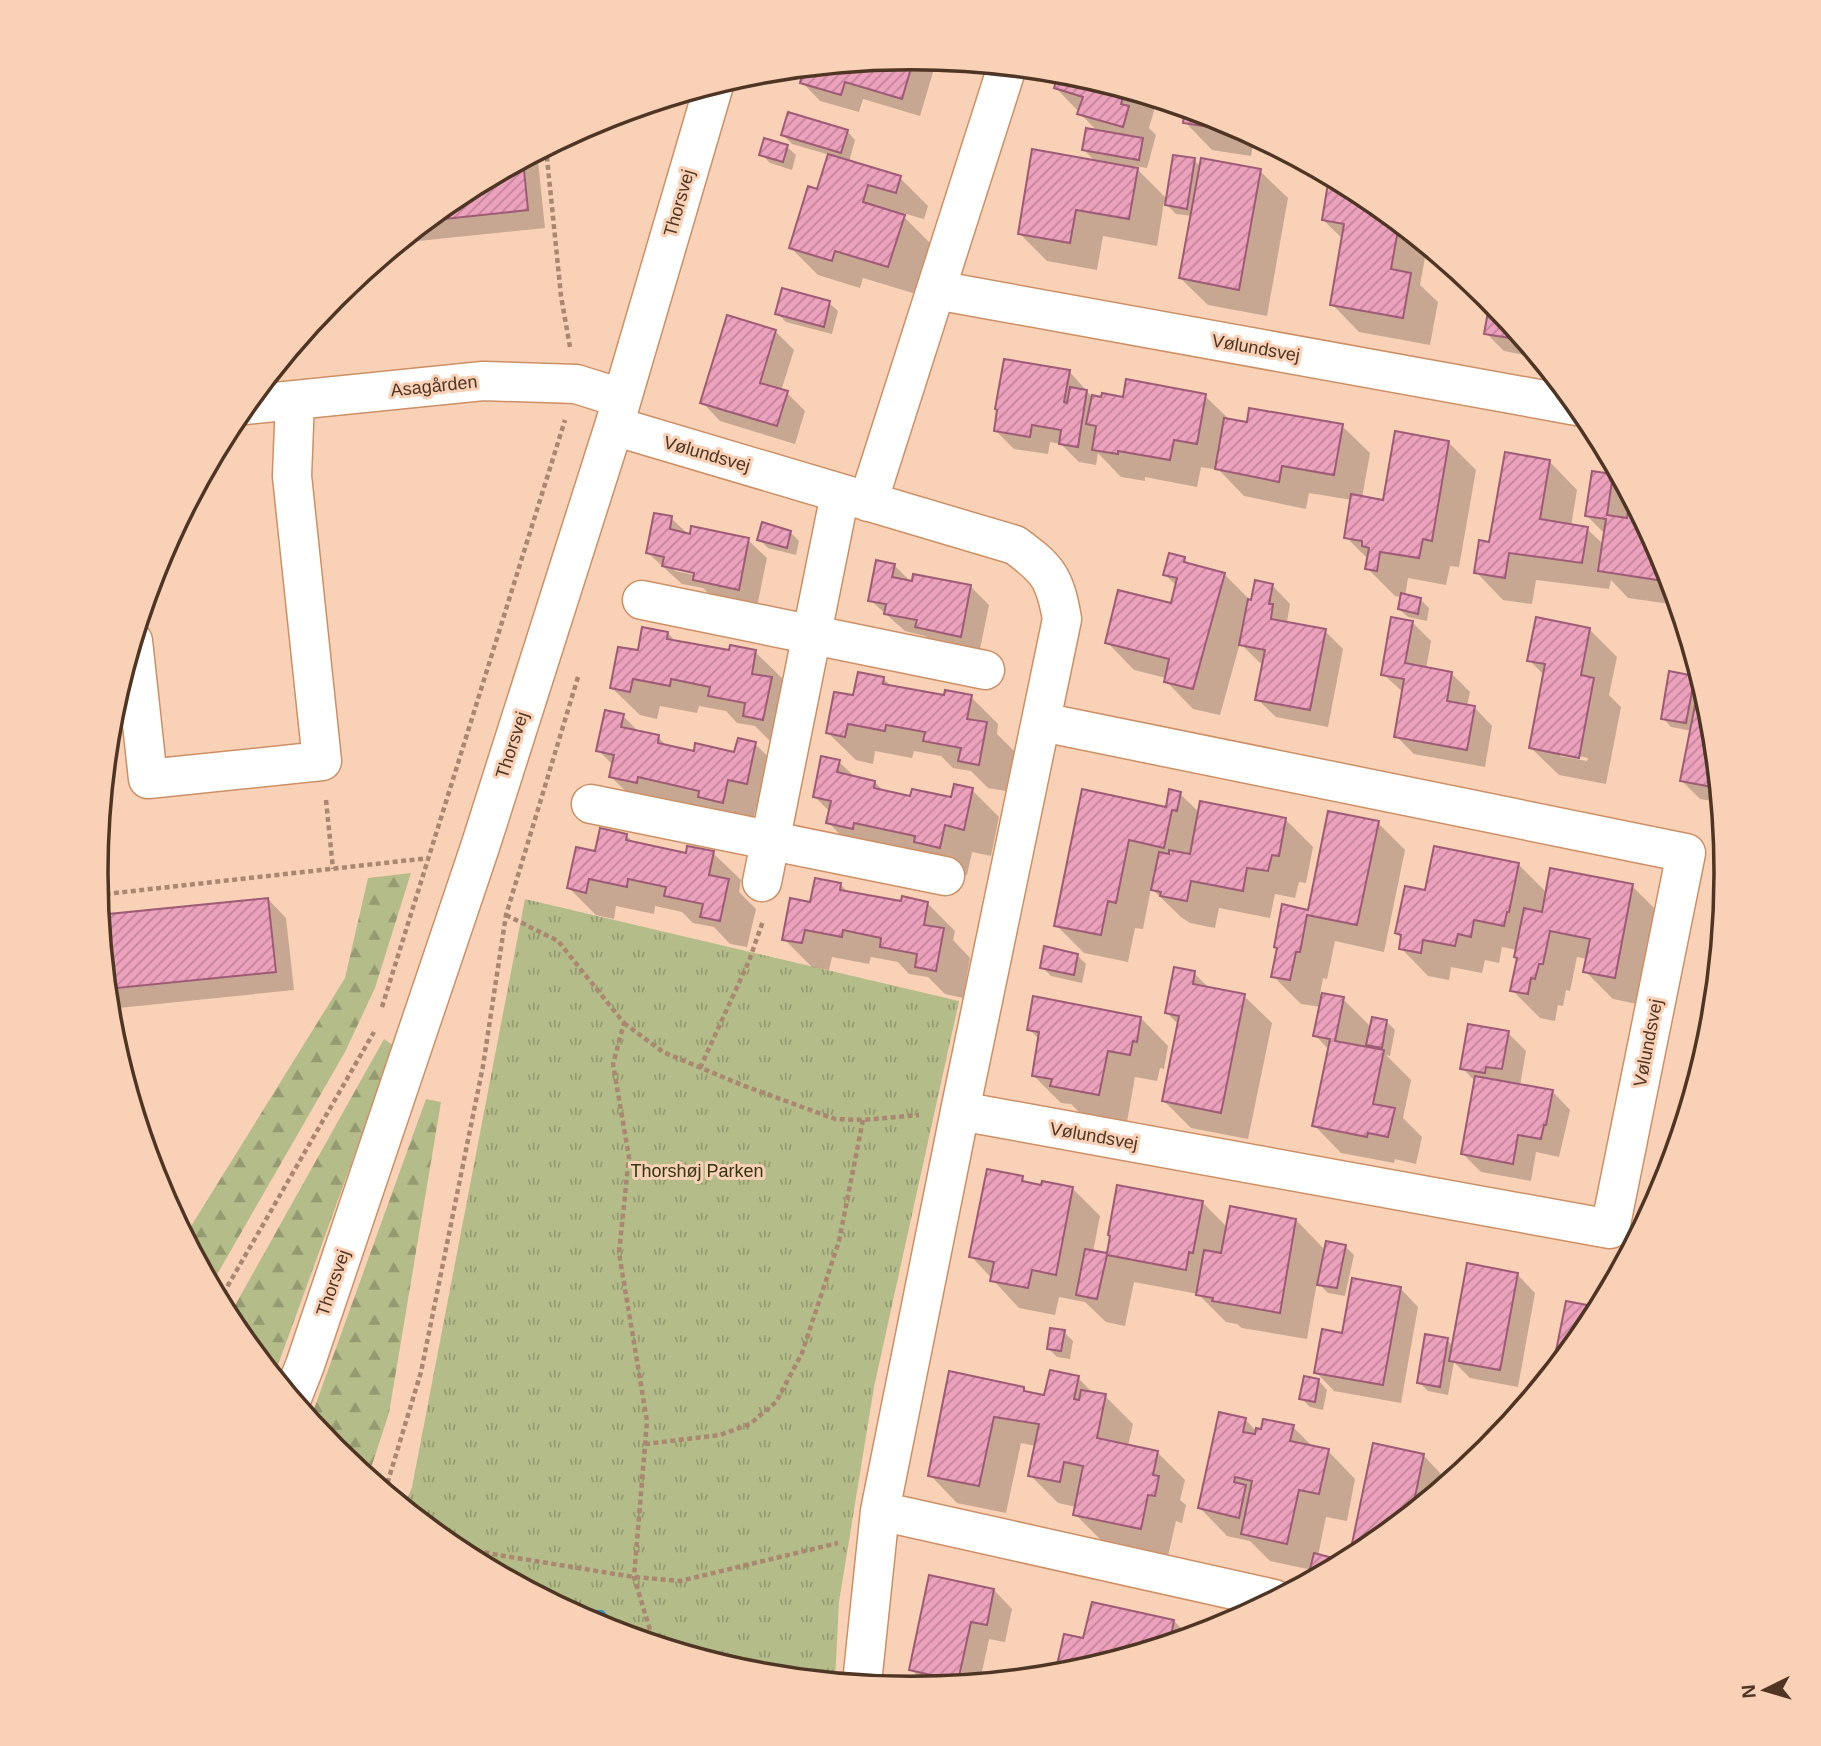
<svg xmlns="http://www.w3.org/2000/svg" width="1821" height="1746" viewBox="0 0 1821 1746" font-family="Arial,sans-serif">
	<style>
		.forest { fill: url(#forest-firs) }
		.park { fill: url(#park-tufts) }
		.water { fill: url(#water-waves) }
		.shadow { fill: #0003; fill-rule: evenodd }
		.building { fill: url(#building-hatch); stroke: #9e5b76; stroke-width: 2 }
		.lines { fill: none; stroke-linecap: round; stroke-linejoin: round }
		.minor-casing { stroke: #cd9065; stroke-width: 41 }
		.path { stroke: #a98771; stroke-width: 4.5; stroke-dasharray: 5 3.5; stroke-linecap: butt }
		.minor { stroke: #fff; stroke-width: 38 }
		.labels { text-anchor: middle; stroke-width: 6; stroke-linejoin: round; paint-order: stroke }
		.street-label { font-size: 18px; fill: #4f3523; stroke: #f9d1b7 }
		.park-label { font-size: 18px; fill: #323613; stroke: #f9d1b7 }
		.rim { fill: none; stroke: #4f3523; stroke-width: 3.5 }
	</style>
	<defs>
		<pattern id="forest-firs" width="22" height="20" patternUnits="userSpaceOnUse" patternTransform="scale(1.75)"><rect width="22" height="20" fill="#b4bc89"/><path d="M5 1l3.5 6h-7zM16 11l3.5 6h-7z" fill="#959a70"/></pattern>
		<pattern id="park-tufts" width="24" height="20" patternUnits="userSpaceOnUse" patternTransform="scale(1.75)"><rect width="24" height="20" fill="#b4bc89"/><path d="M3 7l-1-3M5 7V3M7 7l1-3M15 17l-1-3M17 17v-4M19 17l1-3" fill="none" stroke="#959a70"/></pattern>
		<pattern id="water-waves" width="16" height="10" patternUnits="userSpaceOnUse" patternTransform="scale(1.75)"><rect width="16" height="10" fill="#398fbc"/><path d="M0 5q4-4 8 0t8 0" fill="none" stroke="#327698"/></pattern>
		<pattern id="building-hatch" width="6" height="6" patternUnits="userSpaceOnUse" patternTransform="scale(1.75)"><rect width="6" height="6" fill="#eca1bd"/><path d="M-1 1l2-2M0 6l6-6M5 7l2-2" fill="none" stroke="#c28499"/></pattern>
	</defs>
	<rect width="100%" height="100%" fill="#f9d1b7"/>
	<path class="forest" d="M411,873L375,988L345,1052L211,1285L185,1236L345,978L368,878Z
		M384,1039L394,1046L274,1376L228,1318Z
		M426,1099L441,1102L389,1413L368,1477L334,1449L310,1420Z"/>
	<path class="park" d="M525,899L959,1001L874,1387L839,1602L835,1681L751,1672L598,1626L457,1551L404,1507L412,1487Z"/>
	<path class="water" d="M566,1609L603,1610L618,1627L620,1633L598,1626Z"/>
	<path class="shadow" d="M911,58L925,59L934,69L920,116L863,99L859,112L820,101L802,82L805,72L802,68Z
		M1070,73L1157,100L1149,128L1156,135L1147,168L1134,166L1168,200L1194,160L1201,167L1260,171L1288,198L1267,316L1208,305L1180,278L1192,216L1176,214L1164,202L1157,246L1103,236L1097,270L1047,261L1019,233L1096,162L1084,150L1098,132L1056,88Z
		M1187,109L1223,120L1254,137L1251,156L1212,150L1185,122Z
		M847,131L855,140L849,162L900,178L928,206L924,219L899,212L931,244L916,294L863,278L860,288L818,275L791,248L818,191L830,155L792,144L783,135Z
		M787,147L796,155L792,170L770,163L761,154Z
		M532,155L538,161L545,228L399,243L458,195Z
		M1331,178L1364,195L1427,247L1420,285L1438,302L1430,345L1359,332L1332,304L1343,239L1323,220Z
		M1491,302L1536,357L1504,351L1486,333Z
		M829,303L838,311L832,334L786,322L777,313Z
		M775,331L794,350L781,391L787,393L805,411L795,444L720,421L702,402Z
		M1069,371L1092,397L1124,399L1205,396L1230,420L1248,424L1342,426L1370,453L1362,498L1384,502L1448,442L1476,470L1459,567L1450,566L1446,585L1408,578L1405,596L1420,599L1429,608L1427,621L1408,617L1399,609L1402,597L1395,596L1367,568L1369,560L1346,537L1352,500L1309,493L1306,509L1244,496L1219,470L1201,467L1197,487L1145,477V481L1121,477L1098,453L1096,465L1079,462L1061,444L1050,442L1048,454L1014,449L995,430Z
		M1550,462L1577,490L1571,526L1587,529L1604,545L1605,534L1587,516L1613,476L1624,487L1664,561L1677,605L1628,598L1611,580L1609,589L1536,580L1532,604L1503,600L1476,572L1490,544Z
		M671,518L689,535L748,540L767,558L757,607L713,598L703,588L682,584L648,553ZM671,566L703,573V577L675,571Z
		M790,532L799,541L796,555L768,548L759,539Z
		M1184,559L1192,566L1224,574L1252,602L1272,585L1290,604L1287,622L1290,624L1325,631L1343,649L1328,727L1276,717L1257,699L1264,664L1260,663L1240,643L1220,715L1193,709L1166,681V678L1134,670L1107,642L1172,605L1177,586L1165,575Z
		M894,565L911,582L913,583L915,576L971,587L989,605L979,654L935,645L925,636L905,631L870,600Z
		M1412,622L1431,641L1426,669L1451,673L1470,692L1467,706L1474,707L1492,726L1485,767L1414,754L1396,736L1404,693L1383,674Z
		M1589,629L1617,657L1609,695L1621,707L1606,784L1559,775L1531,748L1545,676L1529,660ZM1560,752L1588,758L1587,761L1560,756Z
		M668,633L676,642L730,652H755L783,679L781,689L798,706L772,743L755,726L737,723L726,711L699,706L697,713L660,706L657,719L640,715L612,688L639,652Z
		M883,678L892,687L946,697H971L998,724L997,734L1014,751L1006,791L988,788L971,771L953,768L941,756L914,751L912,758L875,751L873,764L856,760L828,733L855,697Z
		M1694,678L1701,684V698L1705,699L1710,714L1719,802L1700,799L1681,780L1692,731L1671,727L1663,718Z
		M623,716L640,733L658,737L668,747L695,753L736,754L755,744L783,771L775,811L756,807L751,829L639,804L611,777L614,766L598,750Z
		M839,762L856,778L875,782L885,793L912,798L952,799L972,790L999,817L991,856L972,852L967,875L855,850L828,822L830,812L814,796Z
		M1083,791L1167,809L1180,794L1200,813L1285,819L1313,847L1306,883L1299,882L1295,898L1275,894L1270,918L1219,908L1215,928L1190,923L1181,917L1151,888L1143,929L1135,928L1128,962L1084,953L1056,925Z
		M1378,823L1405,850L1384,952L1335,941L1327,979L1323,978L1320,994L1343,999L1371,1027L1386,1021L1395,1030L1390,1056L1386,1055L1411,1080L1403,1118L1422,1137L1416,1164L1395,1159L1394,1163L1341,1153L1314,1125L1329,1050L1315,1035L1321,1007L1301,1004L1273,976L1279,949Z
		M626,835L635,844L687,855L713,853L741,880L739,892L756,909L747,947L730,944L714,927L693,923L682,912L655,906L654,914L616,906L614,919L596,915L569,888L597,853Z
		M1518,864L1547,893L1632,886L1660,914L1642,1005L1613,999L1585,971L1587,959L1577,957L1570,991L1566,990L1563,1006L1558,1005L1555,1021L1540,1018L1512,990L1519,959L1517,950L1502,947L1499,963L1485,960L1482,973L1451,967L1449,980L1428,976L1401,948L1402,938L1397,933L1427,892Z
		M840,884L849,893L903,903H927L955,931L953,940L970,958L963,998L945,994L928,977L909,974L898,962L871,957L869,964L832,957L829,970L812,967L784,939L811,904Z
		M268,899L286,918L294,990L109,1009L100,917Z
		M1077,955L1086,964L1082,983L1051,976L1042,967Z
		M1194,973L1210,989L1244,996L1272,1023L1248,1139L1191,1128L1163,1100L1179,1025L1167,1013Z
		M1141,1018L1168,1046L1164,1069L1160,1068L1157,1081L1135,1077L1127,1122L1080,1113L1071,1104L1061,1103L1033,1075L1040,1040L1029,1029Z
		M1508,1033L1526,1051L1520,1086L1552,1091L1570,1110L1559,1157L1536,1152L1531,1181L1481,1172L1463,1154L1476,1082L1462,1068Z
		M1022,1178L1028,1184L1072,1188L1100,1216L1093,1252L1109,1255L1202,1202L1228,1228L1296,1220L1326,1251L1345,1246L1354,1255L1345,1296L1328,1293L1317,1282L1307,1339L1242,1328L1237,1324L1226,1322L1198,1294L1134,1282L1125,1326L1106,1322L1085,1302L1059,1297L1055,1315L1019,1308L971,1256Z
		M1517,1274L1535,1293L1518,1387L1470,1378L1454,1362L1448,1395L1428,1391L1419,1382L1447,1340L1454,1347Z
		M1400,1288L1418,1307L1401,1403L1334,1391L1316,1372L1343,1335Z
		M1064,1332L1073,1341L1070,1359L1057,1357L1048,1348Z
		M1078,1378L1094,1394L1105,1396L1133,1424L1128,1446L1157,1452L1185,1480L1180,1500L1186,1505L1182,1523L1176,1521L1168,1556L1103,1542L1075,1514L1077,1507L1058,1503L1030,1475L1036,1446L1021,1443L1006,1513L957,1503L930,1475L1024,1388L1029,1394L1046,1397Z
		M1319,1381L1327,1390L1323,1410L1310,1407L1301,1398Z
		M1245,1419L1257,1432L1293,1427L1314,1448L1328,1451L1355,1479L1347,1521L1326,1517L1318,1556L1328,1558L1336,1566L1315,1577L1311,1573L1312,1570L1270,1561L1250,1541L1227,1536L1200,1508Z
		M1374,1446L1423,1455L1441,1474L1438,1490L1363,1551L1351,1557Z
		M994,1590L1012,1609L1005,1642L989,1639L980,1681L928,1687L911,1669Z
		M1174,1621L1189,1636L1069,1673L1057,1674L1065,1636L1085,1640Z"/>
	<path class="building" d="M914,58L902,99L845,82L841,95L800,83L804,69H800Z
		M1059,72L1070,73L1125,90L1121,104L1129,106L1123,127L1077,114L1083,97L1054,88Z
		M1185,108L1225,121L1224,129L1183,123Z
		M788,112L848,130L841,153L781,135Z
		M1086,128L1143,138L1139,160L1082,150Z
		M764,138L788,145L783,162L759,155Z
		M1032,149L1138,168L1129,219L1076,210L1070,243L1018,234Z
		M828,154L901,176L896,193L868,185L863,202L905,215L888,267L835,251L832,261L789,248L808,186L817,189Z
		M1173,155L1195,158L1187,209L1165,205Z
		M1201,158L1261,169L1239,290L1179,278Z
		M523,160L528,210L426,221L458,195Z
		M1329,177L1364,195L1399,224L1391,269L1411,273L1403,318L1330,305L1344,224L1322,220Z
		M782,288L830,301L824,327L775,314Z
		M1490,300L1523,340L1484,334Z
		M727,315L776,330L760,383L788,391L777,426L700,403Z
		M1004,359L1070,370L1064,402L1067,403L1070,387L1087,390L1078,447L1059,444L1061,430L1032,425L1030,437L994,431L997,410L995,409Z
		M1126,379L1206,394L1197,444L1174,440L1170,460L1118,451V454L1092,450L1096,426L1086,424L1092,395L1101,397L1102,393L1123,397Z
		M1249,408L1343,424L1334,475L1282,466L1279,482L1215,469L1224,418L1247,422Z
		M1395,431L1449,441L1432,541L1423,539L1419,558L1380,552L1377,571L1365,569L1369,548L1362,546V541L1344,538L1351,494L1383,500Z
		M1505,452L1550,460L1540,519L1588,527L1582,563L1509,553L1505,578L1474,573L1479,540L1489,542Z
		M1592,471L1613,474L1607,515L1627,518L1630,498L1664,561L1670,582L1598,571L1606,519L1585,516Z
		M654,513L672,516L670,529L690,534L691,526L749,538L739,590L693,580L694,573L662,566L664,557L646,553Z
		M762,522L791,531L787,548L757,540Z
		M1169,553L1185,557L1184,562L1225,573L1193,689L1164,682L1169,659L1105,643L1118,590L1171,603L1177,578L1163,575Z
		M876,560L895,564L892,577L912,581L913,574L971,585L961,637L915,627L917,620L884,614L886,604L868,601Z
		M1255,580L1273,584L1269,604H1273L1271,619L1326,629L1310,710L1255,700L1265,650L1239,645L1248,599L1251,600Z
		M1401,593L1421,598L1418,614L1398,609Z
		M1391,617L1413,621L1405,663L1452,672L1447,701L1475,706L1467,750L1394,737L1404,679L1381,675Z
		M1536,617L1590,628L1581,675L1594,678L1579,758L1529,748L1545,664L1527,661Z
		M642,627L668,632L667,639L729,650L730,645L756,650L752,674L772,677L763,720L743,716L745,703L708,696L710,687L671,679L670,686L633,679L630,692L610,688L618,647L638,650Z
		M1669,671L1695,676L1686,723L1661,719Z
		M858,672L884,677L883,684L944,695L945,690L972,695L967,719L987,722L979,765L958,761L961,748L923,741L925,732L886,725L885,731L848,724L845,737L826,733L834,692L853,695Z
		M1697,695L1705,697L1710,714L1717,788L1680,781Z
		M605,710L624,714L621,727L659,735L658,743L694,751L695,743L734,752L738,738L756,742L747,784L728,780L723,803L698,797L699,791L638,777L637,783L609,777L614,755L596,751Z
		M821,756L840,760L837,772L875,781L874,788L910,796L912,789L951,797L954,784L973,788L964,830L945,825L940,848L914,842L915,836L854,823L853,829L826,823L831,801L813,797Z
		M1082,789L1166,807L1169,789L1181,792L1177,811L1172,810L1164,848L1129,840L1116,903L1108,901L1101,935L1054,926Z
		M1200,801L1286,818L1279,856L1272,855L1268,871L1247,868L1243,891L1191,881L1187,901L1160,896L1161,892L1151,890L1159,852L1169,854V850L1190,854Z
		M1328,811L1379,821L1357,925L1307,915L1300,952H1296L1290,980L1271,977L1277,948L1274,947L1282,904L1308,910Z
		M600,828L627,834L626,840L686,853L687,846L714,851L709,875L729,879L720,921L700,917L703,904L664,896L666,887L628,879L627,887L589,879L586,893L567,888L576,847L595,851Z
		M1434,846L1519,863L1509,912H1507L1504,926L1474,920L1471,937L1458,934L1455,946L1423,940L1421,953L1399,949L1401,935L1395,933L1405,886L1425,890Z
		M1550,868L1633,884L1615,978L1583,972L1590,939L1550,931L1543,964H1539L1535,979L1531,978L1528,994L1510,991L1517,958L1514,957L1524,908L1542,912Z
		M815,878L841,883L840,890L901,901L902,896L928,902L924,925L944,928L936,971L915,967L917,954L880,947L881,938L843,930L842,937L805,930L802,943L782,940L790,898L810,902Z
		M268,898L276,972L107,989L99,915Z
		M1044,946L1078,954L1074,975L1040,968Z
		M1174,967L1195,971L1193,984L1245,994L1221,1113L1162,1101L1179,1016L1165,1013Z
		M1322,993L1344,997L1335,1041L1384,1050L1373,1104L1395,1108L1388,1137L1368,1133L1367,1137L1312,1126L1330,1039L1313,1036Z
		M1033,996L1141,1017L1137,1042L1133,1041L1130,1055L1108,1051L1099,1095L1050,1086L1052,1079L1032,1076L1039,1032L1027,1030Z
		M1372,1017L1387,1020L1382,1048L1366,1045Z
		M1468,1024L1509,1031L1502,1069L1486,1067L1485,1073L1460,1069Z
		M1475,1076L1553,1090L1546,1125H1544L1541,1139L1518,1135L1513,1164L1461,1154Z
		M987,1169L1023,1176L1022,1181L1041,1185L1042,1181L1073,1187L1056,1275L1032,1270L1028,1288L990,1281L994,1262L969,1257Z
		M1117,1185L1203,1201L1193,1253L1189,1252L1186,1270L1107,1255L1097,1299L1076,1295L1085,1249L1107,1253L1110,1236L1108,1235Z
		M1230,1206L1296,1219L1280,1313L1212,1301L1213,1298L1196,1295L1204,1250L1221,1253Z
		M1326,1241L1346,1245L1337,1288L1317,1285Z
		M1467,1263L1518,1273L1500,1370L1449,1361Z
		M1352,1278L1401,1287L1383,1385L1314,1373L1322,1329L1342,1333Z
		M1566,1301L1598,1307L1588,1326L1552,1371Z
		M1050,1328L1065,1330L1061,1351L1047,1349Z
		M1425,1334L1448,1338L1440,1387L1417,1383Z
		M1050,1370L1079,1376L1074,1399L1079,1400L1081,1390L1106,1394L1097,1438L1158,1451L1153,1475L1159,1476L1155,1496L1148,1495L1141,1529L1073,1515L1083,1466L1064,1462L1060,1482L1028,1476L1039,1424L994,1417L979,1486L928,1476L949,1371L1024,1387V1391L1044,1395Z
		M1304,1376L1319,1379L1315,1402L1299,1399Z
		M1219,1412L1246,1418L1243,1432L1255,1434L1256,1428L1261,1429L1263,1419L1294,1425L1290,1441L1329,1449L1319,1494L1299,1490L1287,1544L1241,1534L1252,1481L1235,1477L1234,1482L1246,1485L1239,1518L1198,1508Z
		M1373,1443L1424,1454L1412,1511L1363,1551L1349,1558Z
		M1314,1553L1329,1557L1325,1571L1318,1575L1309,1573Z
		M929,1575L994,1589L987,1625L971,1622L958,1681L909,1670Z
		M1092,1602L1174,1620L1170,1642L1097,1664L1085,1662L1083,1668L1055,1674L1064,1634L1083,1638Z"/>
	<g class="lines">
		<g class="minor-casing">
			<path id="minor" d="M936,290L1577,406
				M245,405L483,381L576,384L621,398
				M614,426L1015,545C1048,569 1055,578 1062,619L960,1111L880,1511L862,1683
				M868,502L1007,67
				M642,600L985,670
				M133,641L148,779L322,761L292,476L295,400
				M591,804L945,876
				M762,882L840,494
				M960,1111L1610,1229L1686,853L1042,722
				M292,1398L305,1365L480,847L614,426L714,85
				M880,1511L1274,1599"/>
		</g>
		<path class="path" d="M546,148L561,296L570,347
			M326,800L333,869
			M97,895L429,858
			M506,915L558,941L624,1023L613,1064L629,1157L619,1253L647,1421L634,1577L654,1643
			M382,1007L565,420
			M624,1023L663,1052L742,1085L835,1119L863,1120L919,1115
			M700,1068L749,961L763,921
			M219,1301L374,1032
			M645,1444L720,1435L750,1424L776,1402L802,1353L839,1241L863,1120
			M385,1491L421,1372L483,1066L506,915L578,677
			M451,1545L498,1555L634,1577L680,1581L838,1543"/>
		<use href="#minor" class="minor"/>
	</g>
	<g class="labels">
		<g class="street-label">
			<text transform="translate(679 203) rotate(-74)" y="6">Thorsvej</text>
			<text transform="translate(1256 348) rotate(10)" y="6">Vølundsvej</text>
			<text transform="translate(434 386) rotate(-6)" y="6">Asagården</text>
			<text transform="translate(707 454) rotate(16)" y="6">Vølundsvej</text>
			<text transform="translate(512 745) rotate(-72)" y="6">Thorsvej</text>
			<text transform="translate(1648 1043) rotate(-79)" y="6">Vølundsvej</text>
			<text transform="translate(1094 1136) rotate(10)" y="6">Vølundsvej</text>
			<text transform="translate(333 1283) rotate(-71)" y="6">Thorsvej</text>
		</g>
		<g class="park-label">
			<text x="697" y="1177">Thorshøj Parken</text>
		</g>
	</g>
	<path d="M0 0H1821V1746H0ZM108 873a803 803 0 1 1 1606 0a803 803 0 1 1-1606 0Z" fill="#f9d1b7" fill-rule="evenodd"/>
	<path class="rim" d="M108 873a803 803 0 1 1 1606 0a803 803 0 1 1-1606 0Z"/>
	<g transform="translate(1765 1690) rotate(265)" stroke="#f9d1b7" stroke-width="5" paint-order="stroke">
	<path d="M0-5L12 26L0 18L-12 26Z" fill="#4f3523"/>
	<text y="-10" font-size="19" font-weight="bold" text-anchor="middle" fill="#4f3523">N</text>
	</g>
</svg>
